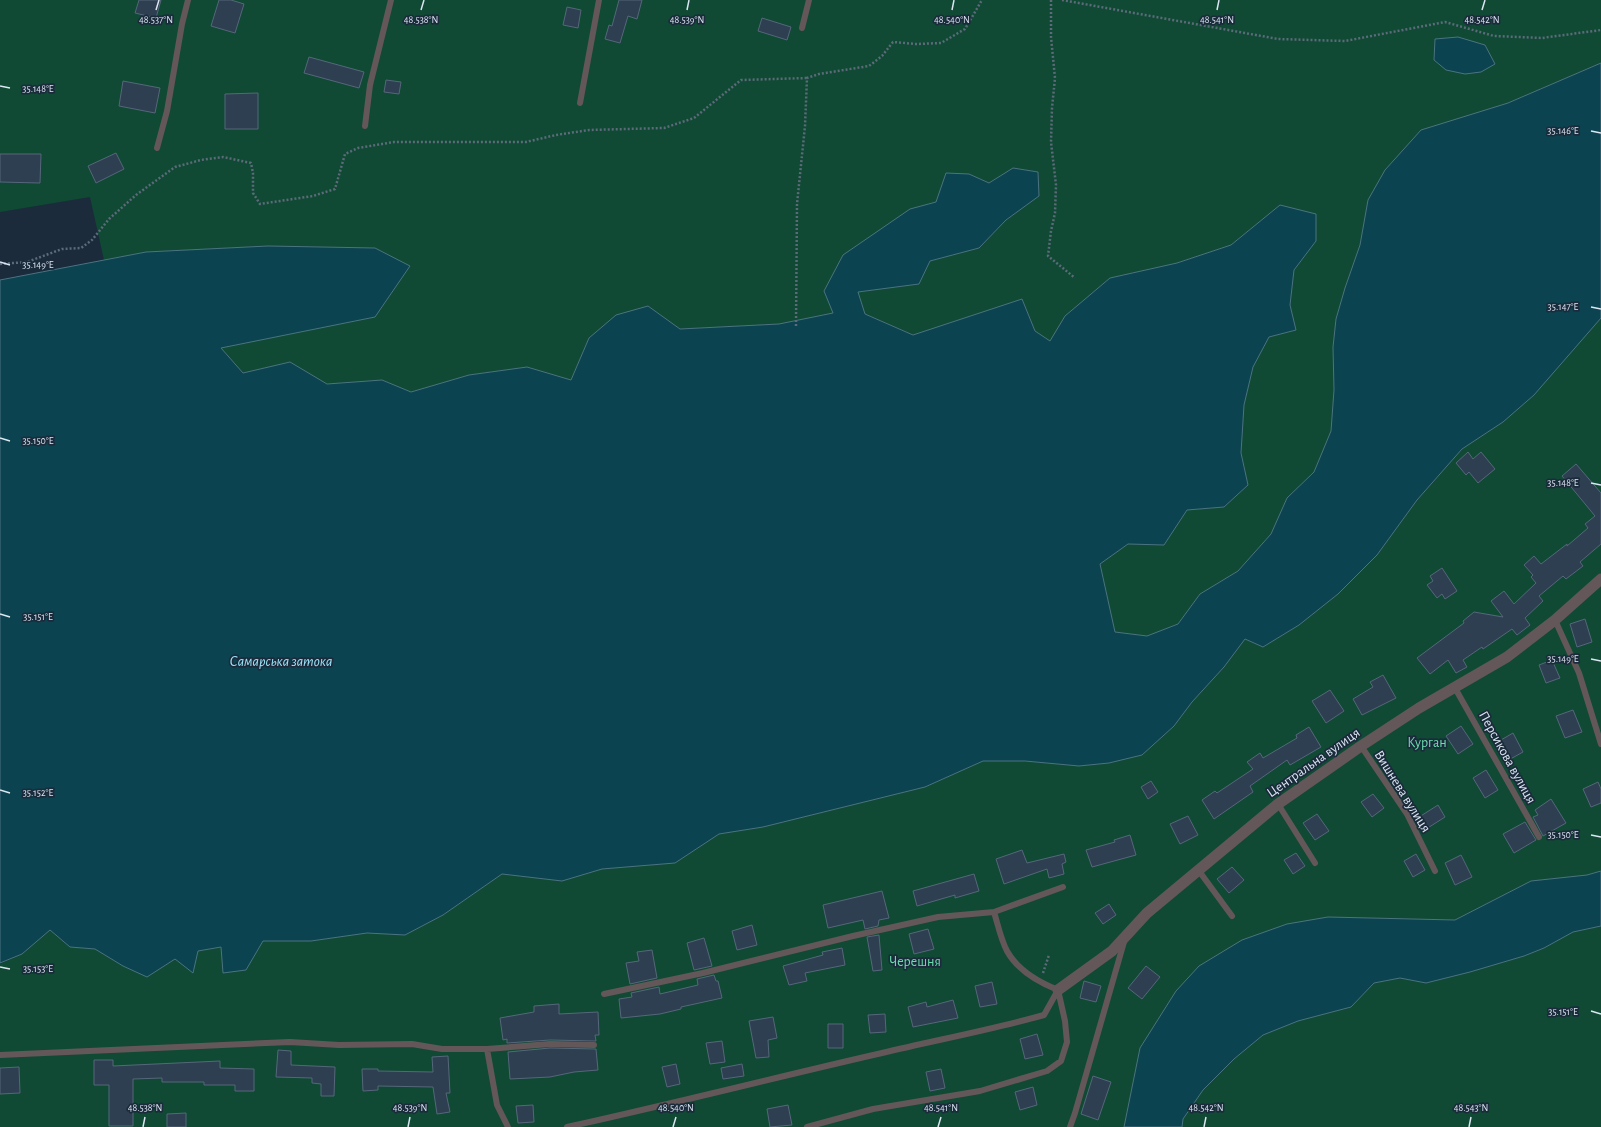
<svg xmlns="http://www.w3.org/2000/svg" width="1601" height="1127" viewBox="0 0 1601 1127" font-family="'Alegreya Sans',sans-serif">
	<style>
		.green { fill: #104a34 }
		.water { fill: #0c4350; stroke: #4a7480 }
		.building { fill: #2e3f51; stroke: #55677a }
		.lines { fill: none; stroke-linecap: round; stroke-linejoin: round }
		.path { stroke: #5c6a79; stroke-width: 2.5; stroke-dasharray: 2 2; stroke-linecap: butt }
		.service { stroke: #645759; stroke-width: 6 }
		.minor { stroke: #645759; stroke-width: 11 }
		.ticks { fill: none; stroke: #dbe6f1; stroke-width: 1.5 }
		.labels { text-anchor: middle; stroke-width: 3.5; stroke-linejoin: round; paint-order: stroke }
		.park-label { font-size: 14px; fill: #6bddac; stroke: #1b2b3c }
		.street-label { font-size: 14px; fill: #dbe6f1; stroke: #1b2b3c }
		.water-label { font-size: 15px; font-style: italic; fill: #9ce4f8; stroke: #1b2b3c }
		.ticks-label { font-size: 10px; text-anchor: middle; fill: #dbe6f1; stroke: #1b2b3c; stroke-width: 3.5; stroke-linejoin: round; paint-order: stroke }
	</style>
	<rect width="100%" height="100%" fill="#1b2b3c"/>
	<path class="green" d="M0,0H1601V63L1508,103L1368,200L1360,245L1345,288L1336,319L1333,347L1334,390L1331,431L1314,472L1287,498L1271,534L1238,571L1200,594L1178,624L1147,636L1115,632L1100,564L1128,544L1164,545L1187,510L1224,507L1248,485L1241,453L1244,405L1253,367L1269,337L1296,330L1290,305L1294,270L1316,241L1280,205L1231,245L1177,263L1110,278L1065,316L1050,342L1035,331L1022,299L914,335L865,314L858,292L919,284L930,261L979,248L1006,220L1039,195L1038,172L1013,168L989,183L969,174L936,202L910,209L833,313L779,324L679,329L648,306L589,338L571,380L527,367L469,375L411,392L382,380L327,384L290,362L243,373L220,347L375,317V248L268,246L146,252L104,260L90,197L0,212Z
		M1601,318V871L1587,875L1531,881L1455,920L1359,918L1140,1048L1124,1127H0V964L22,954L50,930L70,947L95,949L123,966L147,976L175,959L198,951L221,947L263,941H311L367,933L405,935L443,915L502,874L562,881L602,869L675,863L719,834L763,827L925,787L983,761H1025L1079,766L1109,763L1142,755L1174,726L1192,702L1224,667L1245,639L1263,647L1299,625L1338,594L1377,555L1417,500L1462,449L1503,422Z
		M1601,926V1127H1182L1183,1119L1203,1090L1234,1059L1263,1035L1298,1021L1351,1007L1374,983L1400,978L1426,983L1470,972L1524,956L1544,948L1573,932Z"/>
	<path class="water" d="M1458,37L1485,45L1495,64L1481,72L1465,74L1446,70L1434,60L1435,39Z
		M1601,63V318L1534,395L1503,422L1462,449L1417,500L1377,555L1338,594L1299,625L1263,647L1245,639L1224,667L1192,702L1174,726L1142,755L1109,763L1079,766L1025,761H983L925,787L763,827L719,834L675,863L602,869L562,881L502,874L443,915L405,935L367,933L311,941H263L246,970L223,973L221,947L198,951L193,973L175,959L147,977L123,966L95,949L70,947L50,930L22,954L0,963V280L146,252L268,246L375,248L410,266L375,317L221,348L243,373L290,362L327,384L382,380L411,392L469,375L527,367L571,380L589,338L616,315L648,306L680,329L779,324L833,313L824,291L843,255L910,209L936,202L946,173L969,174L989,183L1013,168L1038,172L1039,196L1006,220L979,248L930,261L919,284L858,292L865,314L913,335L1022,299L1035,331L1050,341L1065,316L1110,278L1177,263L1231,245L1280,205L1316,214V241L1294,270L1290,305L1296,330L1269,337L1253,367L1244,405L1241,453L1248,485L1224,507L1187,510L1164,545L1128,544L1100,564L1115,632L1147,636L1178,624L1200,594L1238,571L1271,534L1287,498L1314,472L1331,431L1334,390L1333,347L1336,319L1345,288L1360,245L1368,200L1385,170L1421,130L1508,103Z
		M1601,871V926L1573,932L1544,948L1524,956L1470,972L1426,983L1400,978L1374,983L1351,1007L1298,1021L1263,1035L1234,1059L1203,1090L1183,1119L1182,1127H1124L1140,1048L1176,991L1199,966L1242,940L1287,924L1328,917L1455,920L1531,881L1587,875Z"/>
	<path class="building" d="M139,0H161L156,18L135,13Z
		M219,0H231L244,4L235,33L211,26Z
		M619,0H642L637,19L628,16L620,43L605,39L609,25L612,26Z
		M567,7L581,10L578,28L563,25Z
		M762,18L791,27L787,40L758,31Z
		M309,57L364,72L359,88L304,73Z
		M386,80L401,82L399,94L384,92Z
		M123,81L160,88L155,113L119,106Z
		M258,93V129H225V94Z
		M116,153L124,169L96,183L88,166Z
		M0,154H41L40,183L0,182Z
		M1468,452L1473,459L1481,452L1495,469L1478,483L1469,472L1466,475L1456,463Z
		M1576,464L1601,493V544L1580,562L1583,566L1566,579L1563,576L1539,596L1543,601L1525,618L1530,625L1517,635L1512,629L1483,649L1482,647L1463,660L1467,667L1456,673L1448,660L1430,674L1417,658L1464,623L1463,621L1474,612L1503,617L1491,601L1504,591L1514,604L1536,583L1531,577L1533,575L1524,565L1534,556L1541,564L1567,544V546L1588,528L1585,524L1595,516L1562,476Z
		M1442,568L1457,591L1445,599L1442,594L1437,598L1427,585L1433,581L1430,576Z
		M1585,619L1592,642L1577,647L1570,624Z
		M1552,660L1560,678L1546,683L1539,665Z
		M1383,675L1396,698L1362,715L1353,699L1373,687L1370,682Z
		M1330,690L1344,711L1326,723L1312,701Z
		M1573,710L1582,732L1565,738L1556,716Z
		M1461,726L1473,744L1458,754L1446,736Z
		M1309,727L1321,747L1290,765L1287,760L1250,786L1253,792L1214,819L1202,800L1215,791L1217,793L1253,769L1247,762L1260,753L1263,758L1297,738L1296,735Z
		M1513,733L1523,752L1505,762L1494,744Z
		M1486,770L1498,790L1485,798L1473,778Z
		M1151,781L1158,792L1148,799L1141,787Z
		M1598,782L1601,789V803L1591,807L1583,789Z
		M1373,794L1384,808L1372,817L1361,802Z
		M1551,799L1566,823L1543,836L1533,817L1538,815L1535,810Z
		M1438,805L1445,817L1423,831L1416,819Z
		M1317,814L1329,831L1315,840L1303,823Z
		M1188,816L1198,835L1180,844L1170,824Z
		M1525,822L1536,840L1514,853L1503,834Z
		M1130,835L1136,855L1092,867L1086,850L1115,842L1114,840Z
		M1022,850L1027,863L1064,854L1066,862L1062,864L1064,874L1049,878L1047,869L1004,884L996,859Z
		M1296,853L1305,866L1293,874L1284,860Z
		M1416,854L1425,870L1413,877L1404,861Z
		M1461,855L1472,877L1455,885L1445,863Z
		M1232,867L1244,880L1229,893L1217,879Z
		M974,874L979,891L955,898V895L917,906L913,891Z
		M882,891L889,918L879,920L878,926L865,929L863,920L828,928L823,905Z
		M1109,904L1116,915L1103,924L1095,913Z
		M752,925L757,945L737,950L732,931Z
		M928,929L934,949L914,954L909,934Z
		M879,935L882,970L873,971L867,937Z
		M704,938L712,966L694,970L687,943Z
		M842,948L845,965L805,973L807,981L789,985L783,966L823,955L822,952Z
		M652,950L657,978L630,984L626,963L639,961L637,952Z
		M1146,966L1160,977L1142,999L1128,988Z
		M714,975L716,981H718L722,998L681,1007V1009L660,1014L621,1018L619,999L632,997L631,993L659,987L660,994L698,985L697,979Z
		M1084,981L1101,986L1096,1002L1080,998Z
		M992,982L997,1004L980,1007L975,986Z
		M953,1000L958,1018L913,1027L908,1007L926,1002L927,1007Z
		M559,1004V1014L598,1012L599,1035H595L596,1041L550,1040L507,1043V1039L503,1040L500,1018L534,1012V1006Z
		M885,1014L886,1032L870,1033L868,1015Z
		M773,1017L777,1038L768,1040L769,1057L756,1058L749,1021Z
		M828,1024H843V1048H828Z
		M1037,1034L1043,1055L1025,1059L1020,1039Z
		M722,1041L725,1062L710,1064L706,1043Z
		M550,1048L596,1049L598,1070L574,1072L550,1077L510,1079L508,1052Z
		M278,1050L291,1051V1065L335,1067L334,1096H321V1084L312,1083V1078L276,1077Z
		M448,1056L450,1093H446L450,1112L437,1114L433,1087L378,1086V1090L363,1091L362,1069H378V1071L433,1072L432,1057Z
		M94,1060H113V1066L220,1061V1068L254,1069V1091H235V1085H204V1082H162V1078L133,1079V1126H109V1085H94Z
		M676,1064L680,1084L667,1087L662,1067Z
		M742,1064L744,1076L723,1079L721,1068Z
		M19,1067L20,1093L0,1094V1068Z
		M941,1069L945,1088L930,1091L926,1072Z
		M1093,1076L1111,1082L1098,1120L1081,1114Z
		M1033,1087L1037,1105L1020,1110L1015,1092Z
		M533,1105L534,1122L518,1123L516,1106Z
		M788,1105L792,1125L770,1127L767,1109Z
		M186,1113V1127H167V1114Z"/>
	<g class="lines">
		<path class="path" d="M1051,0V37L1055,78L1052,108L1051,142L1056,185L1055,213L1051,231L1048,256L1075,278
			M1062,0L1278,39L1345,41L1445,22L1494,36L1542,38L1601,30
			M0,264L27,262L62,249L81,248L92,240L109,219L136,195L175,167L201,160L223,157L251,163L253,173V193L260,204L313,196L335,189L345,154L358,148L394,142H526L556,135L589,130L664,128L694,118L741,80L807,78
			M796,326L797,204L805,126L807,78L819,74L869,66L882,56L893,42L916,44L941,43L965,29L982,0
			M1043,973L1049,955"/>
		<path class="service" d="M802,28L809,0
			M580,103L599,0
			M365,126L370,85L391,0
			M157,148L167,111L182,24L188,0
			M1555,620L1579,673L1601,744
			M1455,688L1539,837
			M1361,746L1407,814L1435,871
			M1278,804L1315,863
			M1199,871L1232,916
			M994,912C998,925 1001,940 1007,951C1018,971 1038,982 1058,990
			M604,994L703,973L853,936L938,917L994,912L1063,887
			M487,1049L497,1105L508,1127
			M0,1055L290,1042L339,1045L412,1044L442,1049H487L550,1044L594,1045
			M567,1127C672,1104 777,1077 882,1053C936,1040 990,1030 1044,1015L1058,990
			M807,1127L873,1109L980,1091L1047,1071L1061,1061L1067,1042L1065,1021L1058,990
			M1070,1127L1075,1113L1124,942"/>
		<path class="minor" d="M1058,990L1112,951L1147,913L1278,804L1361,746L1419,708L1507,657L1555,620L1601,579"/>
	</g>
	<path class="ticks" d="M156,10L159,0M421,10L424,0M687,10L689,0M952,10L954,0M1217,10L1219,0M1482,10L1485,0M0,86L10,88M1591,131L1601,133M0,262L10,265M1591,307L1601,309M0,438L10,441M1591,483L1601,485M0,614L10,617M1591,659L1601,661M0,790L10,793M1591,835L1601,837M0,967L10,969M1591,1011L1601,1014M143,1127L145,1117M408,1127L410,1117M673,1127L676,1117M938,1127L941,1117M1204,1127L1206,1117M1469,1127L1471,1117"/>
	<g class="labels">
		<g class="park-label">
			<text x="1427" y="747">Курган</text>
			<text x="915" y="966">Черешня</text>
		</g>
		<g class="street-label">
			<text transform="translate(1508 757) rotate(61)" y="5">Персикова вулиця</text>
			<text transform="translate(1313 762) rotate(-35)" y="5">Центральна вулиця</text>
			<text transform="translate(1403 791) rotate(58)" y="5">Вишнева вулиця</text>
		</g>
		<g class="water-label">
			<text x="281" y="666">Самарська затока</text>
		</g>
	</g>
	<g class="ticks-label">
		<text x="421" y="23">48.538°N</text>
		<text x="687" y="23">48.539°N</text>
		<text x="952" y="23">48.540°N</text>
		<text x="156" y="23">48.537°N</text>
		<text x="1217" y="23">48.541°N</text>
		<text x="1482" y="23">48.542°N</text>
		<text x="38" y="92">35.148°E</text>
		<text x="1563" y="134">35.146°E</text>
		<text x="38" y="268">35.149°E</text>
		<text x="1563" y="310">35.147°E</text>
		<text x="38" y="444">35.150°E</text>
		<text x="1563" y="486">35.148°E</text>
		<text x="38" y="620">35.151°E</text>
		<text x="1563" y="662">35.149°E</text>
		<text x="38" y="796">35.152°E</text>
		<text x="1563" y="838">35.150°E</text>
		<text x="38" y="972">35.153°E</text>
		<text x="1563" y="1015">35.151°E</text>
		<text x="145" y="1111">48.538°N</text>
		<text x="410" y="1111">48.539°N</text>
		<text x="676" y="1111">48.540°N</text>
		<text x="941" y="1111">48.541°N</text>
		<text x="1206" y="1111">48.542°N</text>
		<text x="1471" y="1111">48.543°N</text>
	</g>
</svg>
